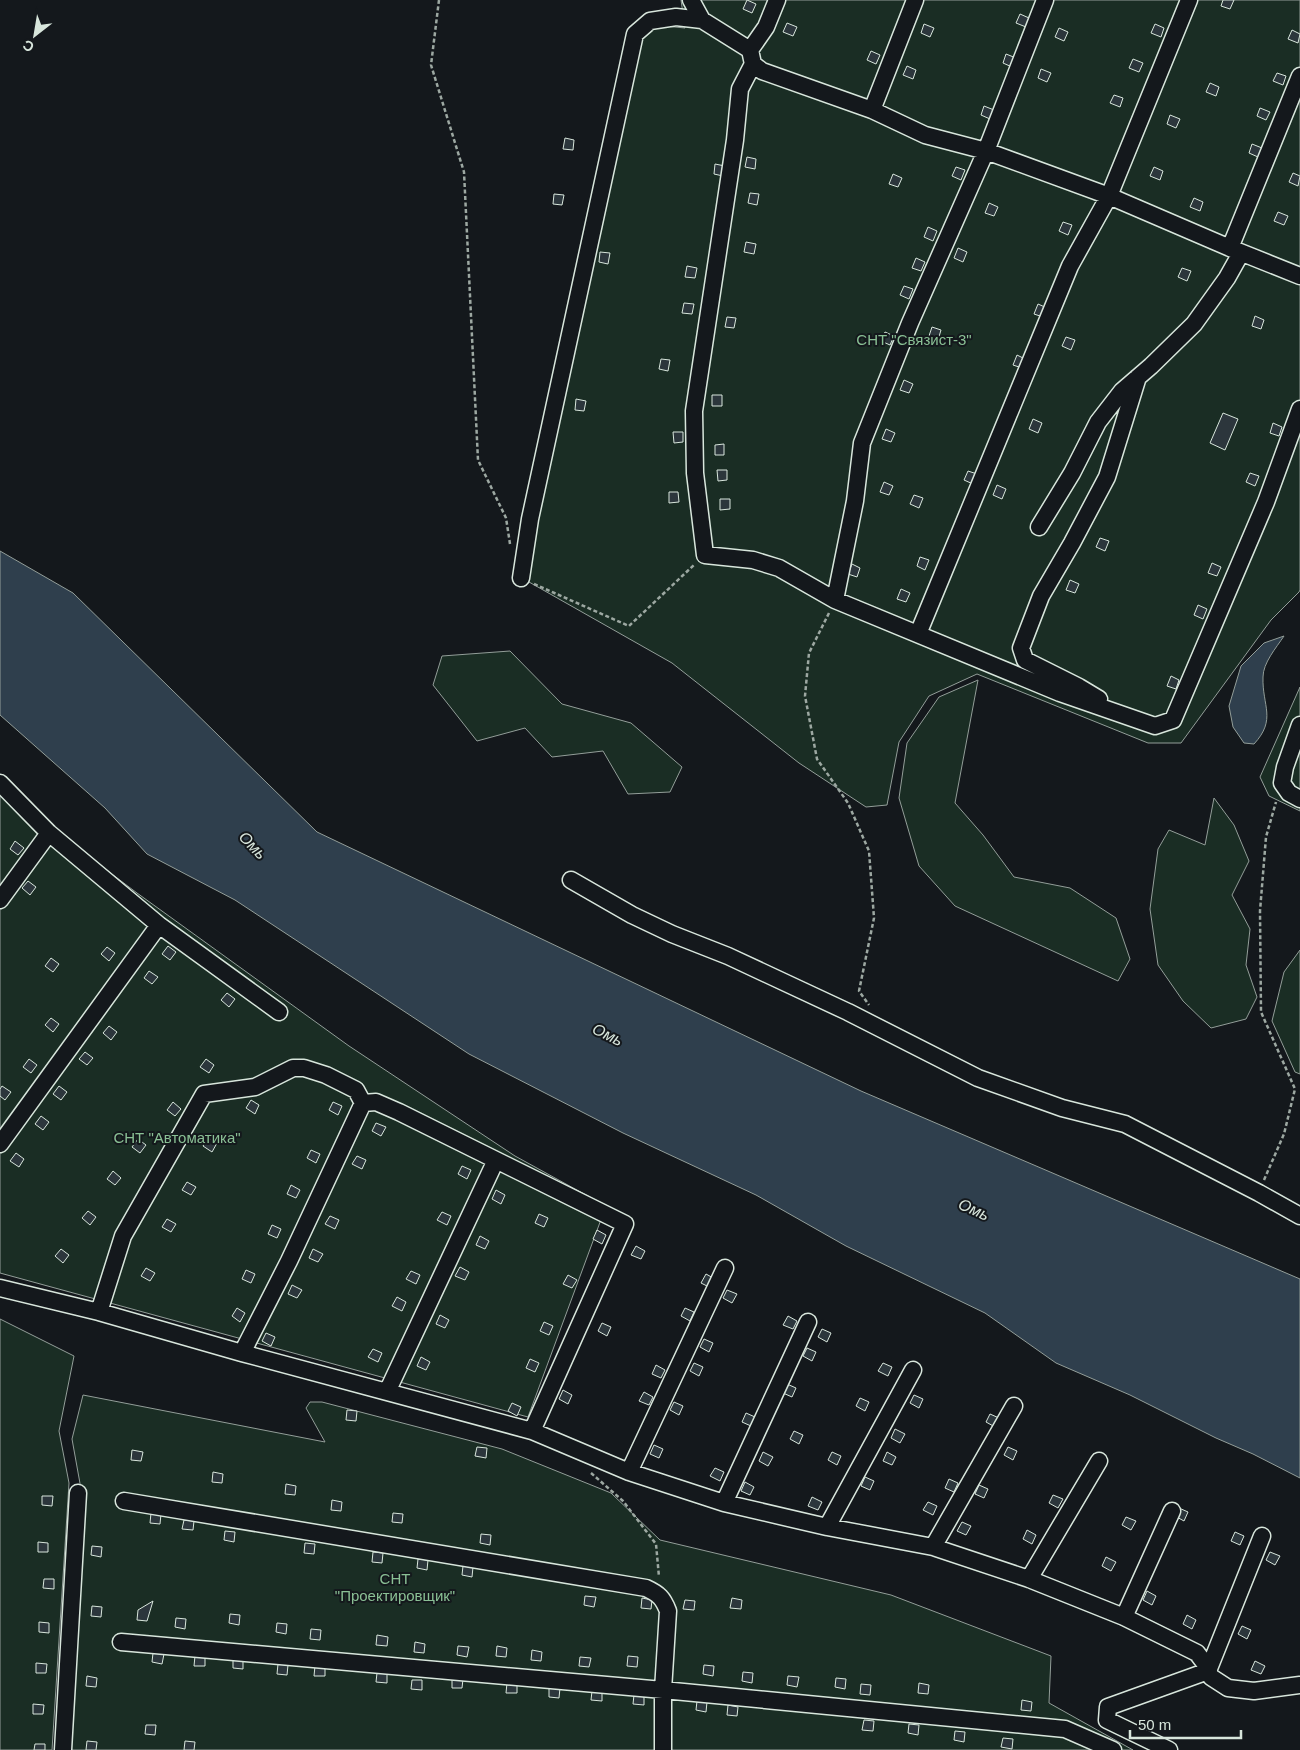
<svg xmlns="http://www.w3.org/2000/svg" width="1300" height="1750" viewBox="0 0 1300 1750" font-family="Arial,sans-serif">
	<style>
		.green { fill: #1a2d24; stroke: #939e99 }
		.water { fill: #2f3f4d; stroke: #939e99 }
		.building { fill: #2c363c; stroke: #d8e6dc }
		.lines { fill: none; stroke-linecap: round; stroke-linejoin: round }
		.minor-casing { stroke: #d8e6dc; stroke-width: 19 }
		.path { stroke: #9da8a2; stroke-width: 2.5; stroke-dasharray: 4 2.5; stroke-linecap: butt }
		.minor { stroke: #14181c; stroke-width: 16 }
		.labels { text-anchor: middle; stroke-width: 4; stroke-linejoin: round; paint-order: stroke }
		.park-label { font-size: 15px; fill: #8ac095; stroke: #14181c }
		.water-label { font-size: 16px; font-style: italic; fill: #d8e6dc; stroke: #14181c }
	</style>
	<rect width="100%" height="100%" fill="#14181c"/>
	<path class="green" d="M681,0H1300V590L1299,592L1271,620L1181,743H1148L977,674L929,696L899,742L887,805L866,807L799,763L672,663L529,582L520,548L634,23L685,28Z
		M510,651L562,704L631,723L682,767L670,792L628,794L603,751L552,757L525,728L477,741L433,685L442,656Z
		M978,680L955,803L983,835L1014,877L1070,888L1116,918L1130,959L1118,981L955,906L919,866L899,798L907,743L939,697Z
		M1300,687V811L1269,796L1260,777Z
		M0,777L52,829L137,893L349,1046L515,1156L606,1206L528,1417L0,1273Z
		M1214,798L1234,825L1249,861L1232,895L1250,929L1246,965L1257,997L1246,1019L1211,1028L1183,1001L1158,965L1150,909L1158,849L1169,830L1205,845Z
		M1300,950V1074L1295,1072L1272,1021L1284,972Z
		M0,1319L74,1356L59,1431L69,1483L52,1750H0Z
		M83,1395L325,1442L306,1408L310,1402H322L502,1449L611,1493L660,1540L891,1595L1051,1656L1049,1703L1133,1750H68L81,1489L72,1439Z"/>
	<path class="water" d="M0,551L73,593L317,832L861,1091L1300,1279V1478L1253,1454L1216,1438L1130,1395L1056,1363L985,1313L846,1246L756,1195L623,1133L469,1054L235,900L147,854L105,808L0,715Z
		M1284,636C1276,648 1263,663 1263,677C1262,706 1277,719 1254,744L1244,743L1233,727L1229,706L1241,666L1264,643Z"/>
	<path class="building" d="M747,0L756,4L752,13L743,9Z
		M1223,0H1234L1230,9L1221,6Z
		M1020,14L1029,18L1026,27L1016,23Z
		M787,23L797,27L793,36L783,32Z
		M924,24L934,28L930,37L921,33Z
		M1155,24L1164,28L1161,37L1151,33Z
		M1059,28L1068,32L1064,41L1055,37Z
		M1292,30L1300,34L1298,43L1288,39Z
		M871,51L880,55L876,64L867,60Z
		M1006,54L1016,58L1012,67L1003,63Z
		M1133,59L1143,63L1139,72L1129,68Z
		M907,66L916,70L913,79L903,75Z
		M1041,69L1051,73L1047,82L1038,78Z
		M1277,73L1286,76L1283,85L1273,81Z
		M1210,83L1219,87L1216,96L1206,92Z
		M1114,95L1123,98L1120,107L1110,103Z
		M984,106L994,110L990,119L981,115Z
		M1260,108L1270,112L1266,120L1257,116Z
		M1170,115L1180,119L1176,128L1167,124Z
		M565,138L574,140L573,150L563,149Z
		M1252,144L1262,148L1258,157L1249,153Z
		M747,157L756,159L755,169L745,167Z
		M715,164L725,166L723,176L714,174Z
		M956,167L965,170L961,180L952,176Z
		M1154,167L1163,171L1160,180L1150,176Z
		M1293,173L1300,176L1298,186L1289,182Z
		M893,174L902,178L898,187L889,184Z
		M750,193L759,194L757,205L748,203Z
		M554,194L564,195L562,205L553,204Z
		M1194,198L1203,202L1200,211L1190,207Z
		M989,203L998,207L994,216L985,213Z
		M1278,212L1288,216L1284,225L1274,221Z
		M1063,222L1072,225L1068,235L1059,231Z
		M928,227L937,231L933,241L924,237Z
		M746,242L756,244L754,254L744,252Z
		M958,248L967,252L963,262L954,258Z
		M600,252L610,253L608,264L599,262Z
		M916,258L925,262L921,271L912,268Z
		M687,266L697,268L695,278L685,277Z
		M1182,268L1191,271L1187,281L1178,277Z
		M904,286L913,289L909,299L900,295Z
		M684,303L694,304L692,314L682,313Z
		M1038,304L1047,308L1043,317L1034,314Z
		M1255,316L1264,320L1261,329L1252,326Z
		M727,317L736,318L734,328L725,327Z
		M932,327L941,330L938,340L929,336Z
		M885,332L894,336L890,345L881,341Z
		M1066,337L1075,340L1071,350L1062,346Z
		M1017,355L1025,359L1022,368L1013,365Z
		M661,359L670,360L668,371L659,369Z
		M904,380L913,384L909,393L900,390Z
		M712,395H722V406H712Z
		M576,399L586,401L584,411L575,410Z
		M1223,413L1238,419L1225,450L1210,443Z
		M1033,419L1042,423L1038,433L1029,429Z
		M1273,423L1282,427L1279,436L1270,433Z
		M886,429L895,433L891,442L882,439Z
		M673,432H683V442L674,443Z
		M724,444V455H715V445Z
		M717,470H727V480L718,481Z
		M968,471L977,474L973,484L964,480Z
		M1250,473L1259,476L1255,486L1246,482Z
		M884,482L893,486L889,495L880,492Z
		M997,485L1006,489L1002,499L993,495Z
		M669,492H678L679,502L669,503Z
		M914,495L923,498L919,508L910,504Z
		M720,499H730V509L720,510Z
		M1100,538L1109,541L1105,551L1096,547Z
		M920,557L929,560L925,570L917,566Z
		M1212,563L1221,567L1217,576L1208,573Z
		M852,564L860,568L857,577L848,574Z
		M1070,580L1079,584L1075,593L1066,590Z
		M901,589L910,593L906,602L897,599Z
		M1198,605L1207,609L1203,619L1194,615Z
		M1171,676L1179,680L1176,689L1167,686Z
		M15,841L24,848L18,855L10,849Z
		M28,881L36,887L30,895L22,888Z
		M168,946L176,952L170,960L162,954Z
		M107,947L115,953L109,961L101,954Z
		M51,958L59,964L53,972L45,966Z
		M149,971L158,977L152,984L144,978Z
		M227,993L235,999L229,1007L221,1000Z
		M51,1018L59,1024L53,1032L45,1025Z
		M109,1026L117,1032L111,1040L103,1033Z
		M85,1052L93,1058L87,1065L79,1059Z
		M29,1059L37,1065L31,1073L23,1067Z
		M206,1059L214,1065L209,1073L200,1067Z
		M2,1086L11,1092L5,1100L0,1096V1089Z
		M59,1086L67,1092L61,1100L53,1094Z
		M251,1100L259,1105L255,1114L246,1108Z
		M173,1102L181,1109L175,1116L167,1110Z
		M333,1102L342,1106L338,1115L329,1110Z
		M41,1116L49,1122L43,1130L35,1124Z
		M376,1123L386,1127L381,1136L372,1131Z
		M208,1138L217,1143L212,1152L203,1146Z
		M138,1139L146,1145L140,1153L132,1147Z
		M311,1150L320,1154L316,1163L307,1158Z
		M16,1153L24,1159L19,1167L10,1161Z
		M357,1156L366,1160L362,1169L352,1164Z
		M462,1166L471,1170L467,1179L458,1174Z
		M113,1171L121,1178L115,1185L107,1179Z
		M187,1182L196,1187L191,1195L182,1190Z
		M291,1185L300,1190L296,1198L287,1194Z
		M496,1190L505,1195L501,1204L492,1199Z
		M88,1211L96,1217L90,1225L82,1218Z
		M442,1212L451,1216L447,1225L437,1220Z
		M539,1214L548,1218L544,1227L535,1223Z
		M330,1216L339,1220L335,1229L325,1224Z
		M167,1219L176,1224L171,1232L162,1227Z
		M272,1225L281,1229L277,1238L268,1234Z
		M597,1230L606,1235L602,1244L593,1239Z
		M480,1236L489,1241L485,1249L476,1245Z
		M636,1246L645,1251L641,1259L631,1255Z
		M61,1249L69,1255L63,1263L55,1256Z
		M313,1249L323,1254L318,1262L309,1258Z
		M460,1267L469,1272L465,1280L455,1276Z
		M146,1268L155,1273L150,1281L141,1276Z
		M246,1270L255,1274L251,1283L242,1279Z
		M411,1271L420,1275L416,1284L406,1279Z
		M706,1274L715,1279L711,1288L701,1283Z
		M568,1275L577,1280L572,1288L563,1284Z
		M292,1285L302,1290L297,1298L288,1294Z
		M727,1290L737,1294L732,1303L723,1298Z
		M397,1297L406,1302L402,1311L392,1306Z
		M237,1308L245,1313L240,1322L232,1316Z
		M685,1308L694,1312L690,1321L681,1316Z
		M440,1315L449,1320L445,1328L436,1324Z
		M788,1316L797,1321L793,1329L783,1325Z
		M544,1322L553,1326L549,1335L540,1331Z
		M602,1323L611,1327L607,1336L598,1331Z
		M822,1329L831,1333L827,1342L818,1337Z
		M266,1333L275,1337L271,1346L262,1341Z
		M704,1339L713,1343L709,1352L700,1347Z
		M807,1348L816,1352L812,1361L803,1356Z
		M373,1349L382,1353L378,1362L368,1357Z
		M421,1357L430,1362L426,1370L417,1366Z
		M530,1359L539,1363L535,1372L526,1368Z
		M694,1363L703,1367L699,1376L690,1371Z
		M883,1363L892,1367L888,1376L878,1371Z
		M656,1365L665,1370L661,1378L652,1374Z
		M787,1384L796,1388L792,1397L783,1393Z
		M563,1390L572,1395L568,1404L559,1399Z
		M644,1392L653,1397L649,1405L639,1401Z
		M914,1395L923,1399L919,1408L910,1403Z
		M860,1398L869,1402L865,1411L856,1406Z
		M674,1402L683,1406L679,1415L670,1410Z
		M512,1403L521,1407L517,1416L508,1411Z
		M347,1410L357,1411L356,1421L346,1420Z
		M746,1413L755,1417L751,1426L742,1422Z
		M990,1414L999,1418L995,1427L986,1422Z
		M895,1429L905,1434L900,1443L891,1438Z
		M794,1431L803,1435L799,1444L790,1439Z
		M654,1445L663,1449L659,1458L650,1454Z
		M477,1447L487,1448L486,1458L475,1456Z
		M1008,1447L1017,1451L1013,1460L1004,1455Z
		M132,1450L143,1452L141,1461L131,1460Z
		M763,1452L773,1457L768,1466L759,1461Z
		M832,1452L841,1456L837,1465L828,1460Z
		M887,1452L896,1457L892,1465L883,1461Z
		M715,1468L724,1472L720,1481L710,1476Z
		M213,1472L223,1474L222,1483L212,1482Z
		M865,1477L874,1481L870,1490L861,1486Z
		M949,1479L958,1483L954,1492L945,1488Z
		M745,1482L754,1487L750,1495L741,1491Z
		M286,1484L296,1486L295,1495L285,1494Z
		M979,1485L988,1489L984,1498L975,1494Z
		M1053,1495L1063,1499L1058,1508L1049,1503Z
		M42,1496H53L52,1506L42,1505Z
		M812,1497L822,1502L818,1510L808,1506Z
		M332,1500L342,1502L341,1511L331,1510Z
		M928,1502L937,1506L933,1515L923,1510Z
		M1179,1508L1188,1512L1184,1521L1175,1516Z
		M151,1513L161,1514L160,1524L150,1523Z
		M393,1513L403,1514L402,1523L392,1522Z
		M1126,1517L1136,1521L1131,1530L1122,1525Z
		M184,1520L194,1521L193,1530L182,1529Z
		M962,1522L971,1526L966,1535L957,1531Z
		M1027,1530L1036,1535L1032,1544L1023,1539Z
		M225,1531L235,1532L234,1542L224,1540Z
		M1235,1532L1244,1536L1240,1545L1231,1541Z
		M481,1534L491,1535L490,1545L480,1543Z
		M38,1542L48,1543V1552H38Z
		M305,1543L315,1544L314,1554L304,1553Z
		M92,1546L102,1547L101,1557L91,1555Z
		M373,1552L383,1553L382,1563L372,1562Z
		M1270,1552L1280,1556L1275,1565L1266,1560Z
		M1106,1557L1116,1562L1111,1571L1102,1566Z
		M418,1559L428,1560L427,1570L417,1568Z
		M463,1566L473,1567L472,1577L462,1575Z
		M44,1579H54V1589L43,1588Z
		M1147,1591L1156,1596L1152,1605L1143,1600Z
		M585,1596L596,1597L594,1607L584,1605Z
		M642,1598L652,1600L651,1609L641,1608Z
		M732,1598L742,1600L741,1609L730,1608Z
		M685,1600L695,1601L694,1610L683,1609Z
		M153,1601L147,1621L137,1620L138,1610Z
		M92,1606L102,1607L101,1617L91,1616Z
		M230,1614L240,1615L239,1625L229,1623Z
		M1187,1615L1196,1620L1192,1629L1183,1624Z
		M176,1618L186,1619L185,1629L175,1627Z
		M39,1622L49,1623V1633L39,1632Z
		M277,1623L287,1624L286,1634L276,1632Z
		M1242,1626L1251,1630L1247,1639L1238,1634Z
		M311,1629L321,1630L320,1640L310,1639Z
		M377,1635L388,1637L387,1646L376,1645Z
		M415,1642L425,1644L424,1653L414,1652Z
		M458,1646L469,1647L467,1657L457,1655Z
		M497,1646L507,1648L506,1657L496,1656Z
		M532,1650L542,1652L541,1661L531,1660Z
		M153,1653L164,1654L162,1664L152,1662Z
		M195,1656L205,1657V1666H194Z
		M628,1656L638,1657L637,1667L627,1666Z
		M580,1657L591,1658L589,1667L579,1666Z
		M233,1659H243V1669L233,1668Z
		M1255,1661L1265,1666L1261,1674L1251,1670Z
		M36,1663L47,1664L46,1673H36Z
		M278,1664L288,1665L287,1675L277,1674Z
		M704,1665L714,1666L713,1676L703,1674Z
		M315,1666H325V1676H314Z
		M743,1672L753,1673L752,1683L742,1681Z
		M377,1673H387V1683L376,1682Z
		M87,1676L97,1678L96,1687L86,1686Z
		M788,1676L799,1677L797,1687L787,1685Z
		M452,1678L463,1679L462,1688H452Z
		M836,1678L846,1679L845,1689L835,1687Z
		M412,1680H422V1690L411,1689Z
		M507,1683L517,1684V1693H506Z
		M919,1683L929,1685L928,1694L918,1693Z
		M861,1684L871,1685L870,1695L860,1694Z
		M549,1688H560L559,1698L549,1697Z
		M592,1691H602V1701L591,1700Z
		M634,1695H644V1705L633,1704Z
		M1022,1700L1032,1702L1031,1711L1021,1710Z
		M697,1701L707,1702L706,1712L696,1710Z
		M33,1704L44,1705L43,1714H33Z
		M728,1705L738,1707L737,1716L727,1715Z
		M864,1720L874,1721L873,1731L862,1730Z
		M909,1724L919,1725L918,1735L908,1733Z
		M146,1725H156L155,1735L145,1734Z
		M955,1731L965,1732L964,1742L954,1740Z
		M1003,1738L1013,1739L1012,1749L1001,1747Z
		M87,1741L97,1742L96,1750H86Z
		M185,1741L195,1742L194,1750H184Z
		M35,1744H45V1750H34Z"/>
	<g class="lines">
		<g class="minor-casing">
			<path id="minor" d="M691,0L702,20L750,50L753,64L762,71L872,110L925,135L986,151L1109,196L1230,248L1300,276
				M750,50L766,27L777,0
				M753,64L740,89L735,140L694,411L695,473L705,555L753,560L779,568L835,600L1060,693L1155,726L1173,720L1266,502L1300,409
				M872,110L915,0
				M1230,248L1300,76
				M1039,527L1072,473L1098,422L1122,391L1151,366L1194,324L1227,278L1241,253
				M521,578L530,519L635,34L650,21L676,17L702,20
				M835,600L855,501L862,443L910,323L986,151L1045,0
				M918,634L1070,266L1109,196L1189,0
				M1099,699L1079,687L1025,660L1021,648L1041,596L1072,543L1107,477L1138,377
				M1300,725L1285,767L1282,783L1289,793L1300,799
				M0,783L49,833L159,925L279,1012
				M571,880L632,915L672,934L728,956L848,1012L978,1078L1062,1108L1125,1124L1259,1193L1300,1216
				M0,900L49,833
				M0,1144L159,925
				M0,1288L99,1312L242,1353L532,1431L629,1472L724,1503L827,1527L933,1547L1029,1579L1124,1617L1197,1653L1206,1665L1211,1677L1228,1688L1254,1691L1300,1685
				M99,1312L123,1236L204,1094L255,1087L293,1068H304L326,1075L356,1090L363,1103L376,1102L399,1112L625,1224L532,1431
				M242,1353L289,1261L363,1103
				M387,1392L496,1160
				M629,1472L725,1268
				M124,1501L646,1588C659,1594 663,1598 668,1611L663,1690V1750
				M724,1503L808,1322
				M827,1527L913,1370
				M933,1547L1014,1406
				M1029,1579L1099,1461
				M1124,1617L1172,1511
				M121,1642L663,1690L1065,1729L1113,1750
				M63,1750L78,1493
				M1169,1750L1107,1720L1108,1707L1208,1671L1262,1536"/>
		</g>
		<path class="path" d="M439,0L431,65L464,172L478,460L506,518L510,544
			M534,584L629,626L695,564
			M829,613L809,653L805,696L817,759L848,803L869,851L874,918L859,991L869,1005
			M1264,1180L1284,1134L1295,1089L1261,1012L1260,911L1266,837L1276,802
			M591,1473L623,1501L656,1544L659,1577"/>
		<use href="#minor" class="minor"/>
	</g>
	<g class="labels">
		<g class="park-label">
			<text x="914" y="345">СНТ "Связист-3"</text>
			<text x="177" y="1143">СНТ "Автоматика"</text>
			<text x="395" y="1584">СНТ<tspan x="395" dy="17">"Проектировщик"</tspan></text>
		</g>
		<g class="water-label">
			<text transform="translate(253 845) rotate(46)" y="6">Омь</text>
			<text transform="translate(608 1034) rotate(26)" y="6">Омь</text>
			<text transform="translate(974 1209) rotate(24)" y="6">Омь</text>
		</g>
	</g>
	<g transform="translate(35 35) rotate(211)" stroke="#14181c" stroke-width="4" paint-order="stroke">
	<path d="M0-4L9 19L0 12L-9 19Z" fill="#d8e6dc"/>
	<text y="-8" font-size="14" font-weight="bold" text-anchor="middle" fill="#d8e6dc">С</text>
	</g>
	<path d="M1130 1730v8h111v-8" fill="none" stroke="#d8e6dc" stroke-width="2.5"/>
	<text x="1138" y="1730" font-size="15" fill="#d8e6dc" stroke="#14181c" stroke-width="4" paint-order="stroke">50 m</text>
</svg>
